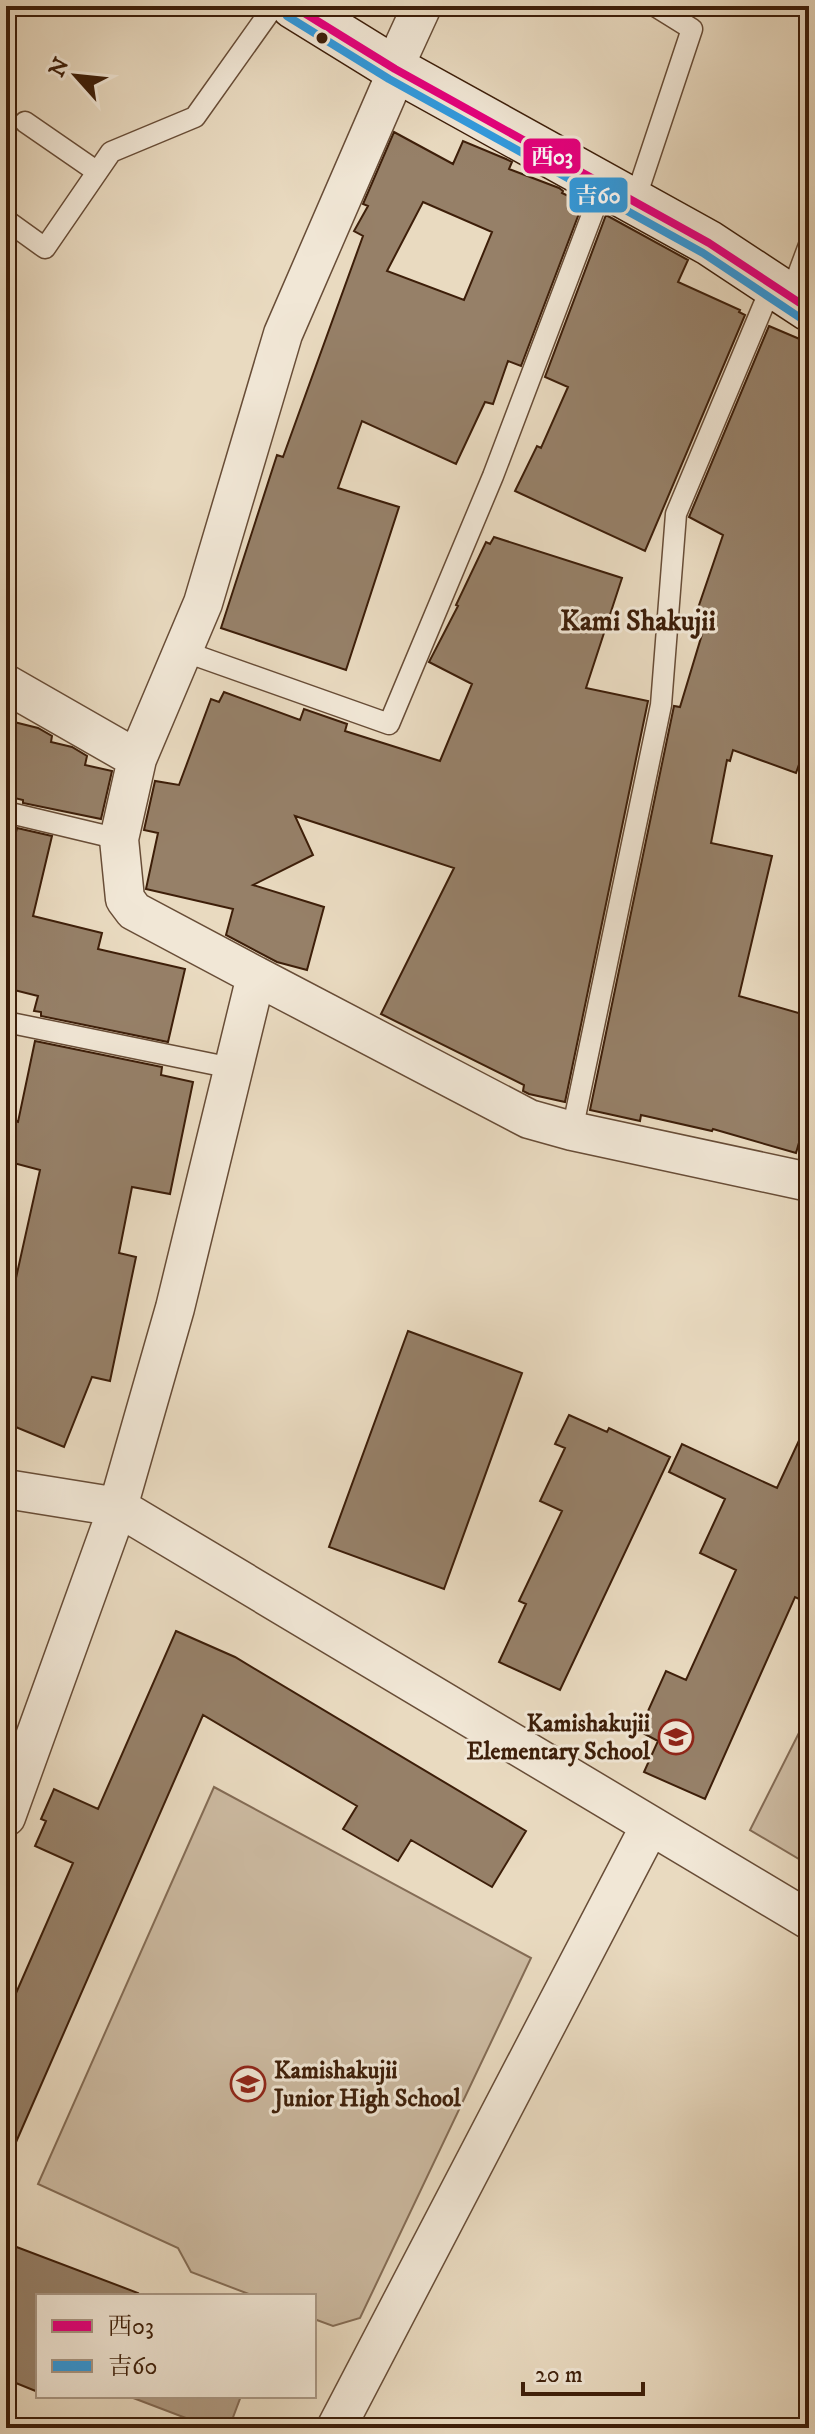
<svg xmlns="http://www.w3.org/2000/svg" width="815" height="2434" viewBox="0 0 815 2434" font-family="'IM FELL DW Pica','Noto Serif JP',serif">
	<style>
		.green { fill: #ccbaa1; stroke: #846c55; stroke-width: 2 }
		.water { fill: #af9a82; stroke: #816852; stroke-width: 2 }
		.building { fill: #968068; stroke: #3d1e09; stroke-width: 2; fill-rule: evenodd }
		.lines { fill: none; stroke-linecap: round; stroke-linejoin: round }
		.lane-casing { stroke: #684d37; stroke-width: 23 }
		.street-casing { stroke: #684d37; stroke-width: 41 }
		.secondary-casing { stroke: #3d1e09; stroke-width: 47 }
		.lane { stroke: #f1e7d6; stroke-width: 20 }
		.street { stroke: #f1e7d6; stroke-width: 38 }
		.secondary { stroke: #f1e7d6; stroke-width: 44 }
		.bus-1-casing { stroke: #f1e7d6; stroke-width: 14 }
		.bus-2-casing { stroke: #f1e7d6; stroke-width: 14 }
		.bus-1 { stroke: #e5007d; stroke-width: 8 }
		.bus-2 { stroke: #319ade; stroke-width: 8 }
		.bus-dot { fill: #3d1e09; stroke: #f1e7d6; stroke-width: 3 }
		.labels { text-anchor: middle; stroke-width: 6; stroke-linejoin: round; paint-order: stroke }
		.poi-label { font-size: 24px; font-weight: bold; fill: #3d1e09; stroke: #f1e7d6; text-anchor: end }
		.quarter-label { font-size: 28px; font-weight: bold; fill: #3d1e09; stroke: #f1e7d6 }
		.line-badge { stroke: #f1e7d6; stroke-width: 3 }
		.badge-label { font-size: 22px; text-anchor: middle; font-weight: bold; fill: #fff }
	</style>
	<rect width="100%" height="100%" fill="#e9dac0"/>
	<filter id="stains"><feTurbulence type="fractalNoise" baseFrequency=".0025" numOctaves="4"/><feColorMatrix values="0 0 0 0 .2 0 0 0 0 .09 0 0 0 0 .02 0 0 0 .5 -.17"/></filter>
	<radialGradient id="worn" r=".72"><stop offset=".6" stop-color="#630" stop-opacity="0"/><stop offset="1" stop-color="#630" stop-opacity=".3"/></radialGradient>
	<path class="green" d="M809,1713V1865L750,1830Z
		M214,1787L531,1958L360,2318L333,2326L314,2319V2296H254L191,2272L178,2248L38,2184Z"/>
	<path class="water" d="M128,2396H241L229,2428H212Z"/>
	<path class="building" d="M394,132L453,164L463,141L506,159L512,162L509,169L559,188L563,191L562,193L583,203L521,366L508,361L493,404L485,402L456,464L362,421L338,488L399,507L346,670L221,628L277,455L283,457L363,236L354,231L368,206L363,204ZM423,202L492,232L464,300L387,271Z
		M606,215L688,260L678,282L740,310L739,312L745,315L645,551L515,491L537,446L541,448L568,387L545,377Z
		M769,326L809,343V736L796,773L733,750L730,761L727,760L711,843L772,856L739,996L809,1016V1108L796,1153L713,1129L712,1131L641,1115L640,1121L590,1110L674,706L680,707L706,621L695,617L723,535L689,517Z
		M494,537L622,578L586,688L648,701L565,1102L529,1094L523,1091L524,1085L381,1014L454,868L295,816L313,855L253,885L324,907L307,970L277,962L226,935L233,909L146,889L158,833L144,830L155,781L179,785L211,699L219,702L224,692L300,720L304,709L347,724L345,731L440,761L472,684L429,662L458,606L456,605L486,542L490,544Z
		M6,720L38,728L52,736L51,742L72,747L87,756L85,765L112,771L101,819L23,803V800L6,796Z
		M17,828L52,836L33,916L102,933L98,949L185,969L168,1042L41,1016V1012L34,1011L38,996L6,988V873Z
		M35,1041L162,1067L161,1075L193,1082L170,1194L132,1187L119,1253L136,1257L110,1381L92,1377L64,1447L6,1423V1323L40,1170L6,1161V1147L13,1120L18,1122Z
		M408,1331L522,1373L444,1589L329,1547Z
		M569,1415L607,1432L609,1428L670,1457L560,1690L499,1662L526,1604L519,1601L562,1511L540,1501L565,1448L555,1444Z
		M809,1419V1577L799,1599L795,1597L705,1799L644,1772L658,1741L639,1731L666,1671L686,1680L736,1570L700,1553L725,1499L669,1472L682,1444L777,1488Z
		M176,1631L235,1657L526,1831L492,1887L411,1840L398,1861L343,1829L357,1806L203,1715L6,2165V2016L73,1863L35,1846L46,1821L41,1819L54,1789L98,1809Z
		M6,2243L138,2293L137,2296H38V2392L6,2379Z"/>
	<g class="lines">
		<g class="lane-casing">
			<path id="lane" d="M25,122L96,171
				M634,203L692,29L655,6
				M6,220L45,248L111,152L195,117L274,6
				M790,296L809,245
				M183,651L389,724L493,476L603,186
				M6,812L119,839
				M6,1022L232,1068
				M572,1131L661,705L676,514L772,285
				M6,1744L29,1753"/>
		</g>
		<g class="street-casing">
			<path id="street" d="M6,684L137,759
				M256,976L134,911L125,899L119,839L137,759L203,603L283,334L391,85L400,54L422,6
				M6,1489L118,1507L809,1920
				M6,1817L118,1507L175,1308L256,976L529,1119L572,1131L809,1182
				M336,2428L650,1826"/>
		</g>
		<g class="secondary-casing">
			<path id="secondary" d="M293,6L395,69L709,243L809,309"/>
		</g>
		<use href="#lane" class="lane"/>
		<use href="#street" class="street"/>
		<use href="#secondary" class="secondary"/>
		<g class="bus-1-casing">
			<path id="bus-1" d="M293,6L395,69L709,243L809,309"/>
		</g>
		<g class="bus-2-casing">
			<path id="bus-2" d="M287,16L389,79L703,253L802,319"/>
		</g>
		<use href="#bus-1" class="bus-1"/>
		<use href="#bus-2" class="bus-2"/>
	</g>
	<defs>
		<g id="school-ring" transform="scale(1.8)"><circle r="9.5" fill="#f1e7d6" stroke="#8f2418" stroke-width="1.5"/><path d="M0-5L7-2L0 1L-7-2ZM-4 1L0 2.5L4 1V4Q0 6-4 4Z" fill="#8f2418"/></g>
	</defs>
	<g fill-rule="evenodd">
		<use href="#school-ring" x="676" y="1737"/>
		<use href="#school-ring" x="248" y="2084"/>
	</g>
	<circle class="bus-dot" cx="322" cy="38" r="7"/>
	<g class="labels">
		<g class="poi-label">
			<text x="650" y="1731">Kamishakujii<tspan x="650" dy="28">Elementary School</tspan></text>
			<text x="274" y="2078" text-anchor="start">Kamishakujii<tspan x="274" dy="28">Junior High School</tspan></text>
		</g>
		<g class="quarter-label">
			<text x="638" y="630">Kami Shakujii</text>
		</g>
	</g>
	<g class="line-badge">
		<rect x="522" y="137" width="60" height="38" rx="8" fill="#e5007d"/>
		<rect x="568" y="176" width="61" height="38" rx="8" fill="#319ade"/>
	</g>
	<g class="badge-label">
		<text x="552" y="164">西03</text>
		<text x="598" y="203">吉60</text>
	</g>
	<rect width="815" height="2434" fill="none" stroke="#e9dac0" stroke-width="32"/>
	<rect x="8" y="8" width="799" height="2418" fill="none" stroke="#3d1e09" stroke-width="4"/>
	<rect x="16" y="16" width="783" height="2402" fill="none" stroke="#3d1e09" stroke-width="2"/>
	<rect x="36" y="2294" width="280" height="104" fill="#f1e7d6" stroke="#a99784" stroke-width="2"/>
	<rect x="52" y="2320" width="40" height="12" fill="#e5007d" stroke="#a99784" stroke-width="2"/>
	<text x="108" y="2334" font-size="24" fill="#3d1e09">西03</text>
	<rect x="52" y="2360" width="40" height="12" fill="#319ade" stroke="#a99784" stroke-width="2"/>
	<text x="108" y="2374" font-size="24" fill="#3d1e09">吉60</text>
	<g transform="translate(76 76) rotate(297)" stroke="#f1e7d6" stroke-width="6" paint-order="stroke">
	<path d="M0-6L14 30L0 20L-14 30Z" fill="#3d1e09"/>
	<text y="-12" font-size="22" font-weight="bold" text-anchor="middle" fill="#3d1e09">N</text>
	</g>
	<path d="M523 2382v12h120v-12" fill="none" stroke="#3d1e09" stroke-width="4"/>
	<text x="535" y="2382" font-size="24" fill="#3d1e09" stroke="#f1e7d6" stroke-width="6" paint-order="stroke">20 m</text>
	<rect width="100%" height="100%" filter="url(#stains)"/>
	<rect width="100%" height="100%" fill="url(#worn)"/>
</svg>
